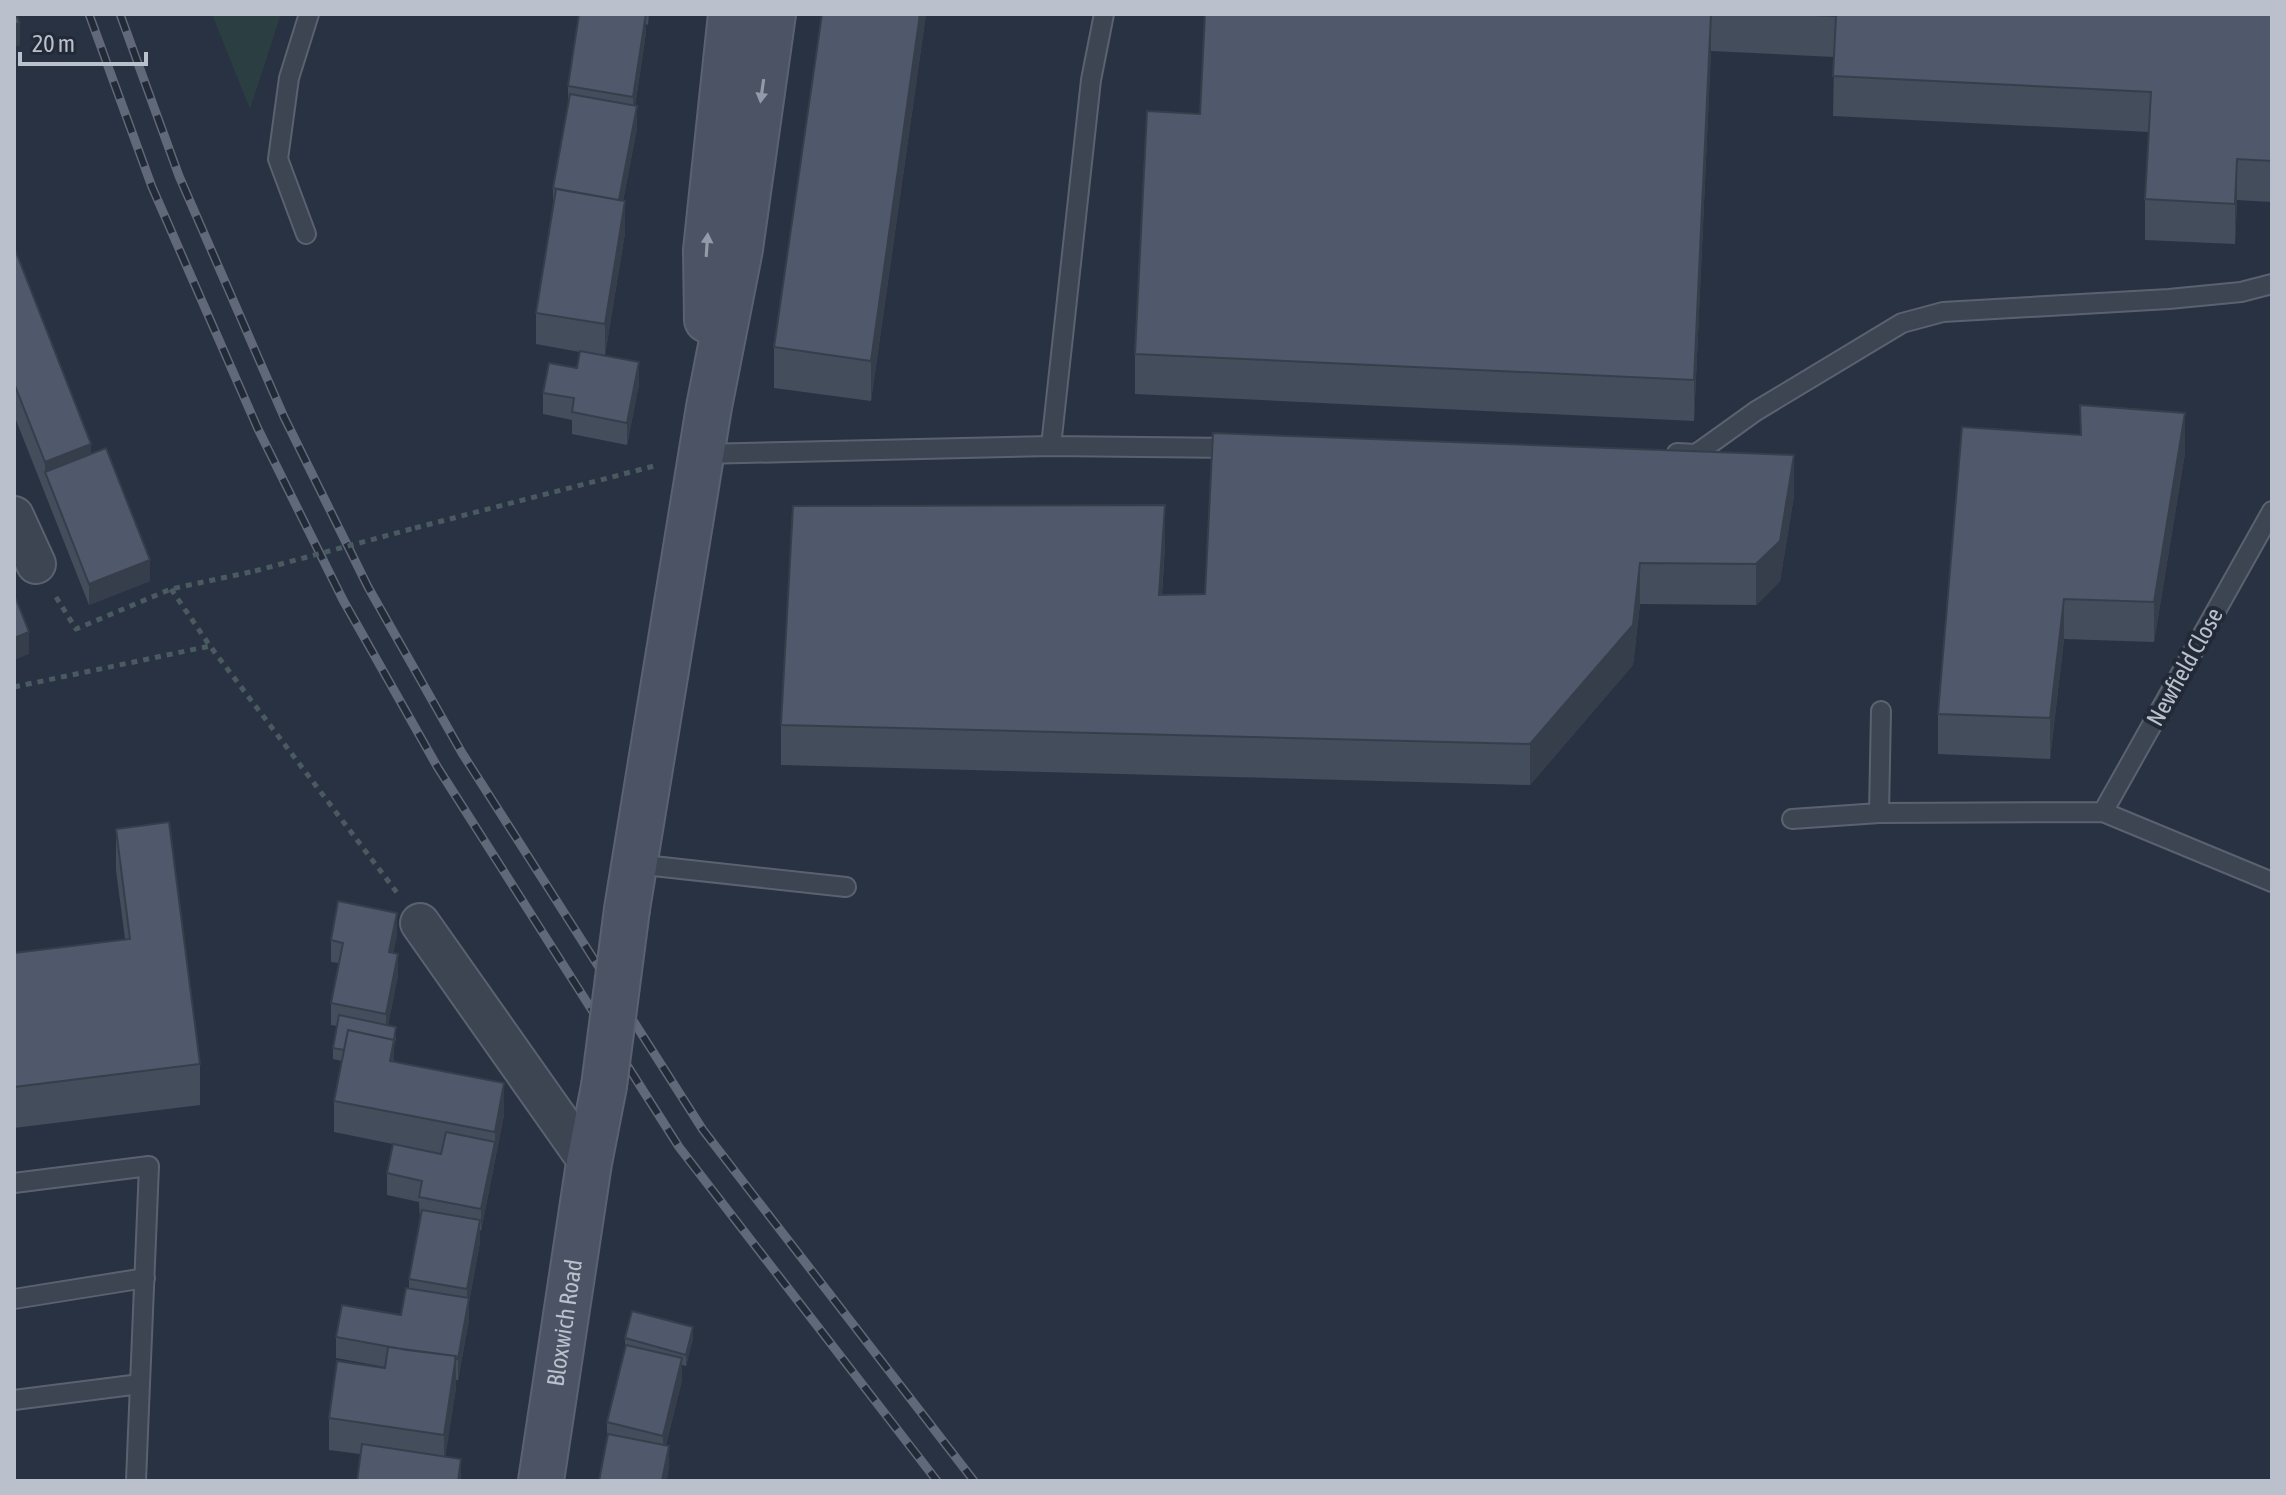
<svg xmlns="http://www.w3.org/2000/svg" width="2286" height="1495" viewBox="0 0 2286 1495" font-family="'Asap Condensed',sans-serif">
	<style>
		.green { fill: #2b3f43 }
		.lines { fill: none; stroke-linecap: round; stroke-linejoin: round }
		.service-casing { stroke: #5b626f; stroke-width: 22 }
		.minor-casing { stroke: #5b626f; stroke-width: 42 }
		.secondary-casing { stroke: #5b626f; stroke-width: 48 }
		.path { stroke: #495b60; stroke-width: 5; stroke-dasharray: 6 6; stroke-linecap: butt }
		.service { stroke: #3d4452; stroke-width: 18 }
		.minor { stroke: #3d4452; stroke-width: 38 }
		.secondary { stroke: #4b5365; stroke-width: 44 }
		.rail-casing { stroke: #606879; stroke-width: 9 }
		.rail { stroke: #222937; stroke-width: 6; stroke-dasharray: 18; stroke-linecap: butt }
		.secondary-bridge-casing { stroke: #5b626f; stroke-width: 48; stroke-linecap: butt }
		.path-bridge { stroke: #495b60; stroke-width: 5; stroke-dasharray: 6 6; stroke-linecap: butt }
		.secondary-bridge { stroke: #4b5365; stroke-width: 44 }
		.wall { fill: #444d5c }
		.shaded-wall { fill: #373e4b }
		.building { fill: #4f596b; stroke: #373e4b; stroke-width: 2 }
		.oneway { fill: #939aa8 }
		.labels { text-anchor: middle; stroke-width: 8; stroke-linejoin: round; paint-order: stroke }
		.street-label { font-size: 24px; fill: #bac0cc; stroke: #222937 }
	</style>
	<rect width="100%" height="100%" fill="#293242"/>
	<path class="green" d="M212,14H281L250,109Z"/>
	<g class="lines">
		<g class="service-casing">
			<path id="service" d="M306,234L278,159L289,78L309,14
				M1051,446L1091,80L1104,14
				M1677,453L1696,454L1756,411L1902,323L1943,312L2169,299L2241,292L2272,284
				M702,454L1051,446L1235,448
				M2103,812L2272,511
				M1879,813L1881,711
				M1792,819L1879,813L2103,812L2272,882
				M635,864L846,887
				M14,1183L149,1166L136,1481
				M14,1299L145,1278
				M14,1400L140,1384"/>
		</g>
		<g class="minor-casing">
			<path id="minor" d="M14,516L36,564
				M420,923L589,1163"/>
		</g>
		<g class="secondary-casing">
			<g id="secondary">
				<path d="M707,320L706,250L731,14"/>
				<path d="M627,909L709,407L740,249L773,14"/>
				<path id="s1" d="M541,1481L589,1163L604,1086"/>
			</g>
		</g>
		<path class="path" d="M415,528L658,465
			M171,589L210,646L398,894
			M56,597L76,629L171,589L255,571
			M14,687L210,646"/>
		<use href="#service" class="service"/>
		<use href="#minor" class="minor"/>
		<use href="#secondary" class="secondary"/>
		<g class="rail-casing">
			<path id="rail" d="M89,14L152,187L258,429L343,600L438,768L679,1147L937,1481
				M120,14L179,176L284,417L368,587L462,753L703,1130L974,1481"/>
		</g>
		<use href="#rail" class="rail"/>
		<g class="secondary-bridge-casing">
			<path id="secondary-bridge" d="M604,1086L627,909"/>
		</g>
		<path class="path-bridge" d="M255,571L415,528"/>
		<use href="#secondary-bridge" class="secondary-bridge"/>
	</g>
	<path class="wall" d="M579,14H649L648,25L646,24V33L635,106L637,128L623,201L625,233L605,355L639,384L627,445L572,434V420L543,414V393L577,368L580,352L536,344V313L553,204V188L568,107V86Z
		M926,14L871,401L774,388V347Z
		M1205,14H2272V202L2237,200L2235,244L2145,240V199L2149,132L1833,116L1834,57L1711,51L1694,421L1135,394V354L1200,114Z
		M14,247L91,454L150,581L89,605L14,415Z
		M2080,405L2185,453L2154,642L2064,639L2050,759L1938,754V714L2080,435Z
		M1794,496L1780,581L1756,605L1640,604L1633,665L1530,785L781,765V725L1165,545L1162,595L1205,594Z
		M116,829L200,1064V1105L14,1128V953L125,939L116,870Z
		M397,935L393,953L398,975L388,1025L396,1038L394,1047V1061L504,1115L481,1231L480,1230V1242L469,1302V1320L458,1380H456V1388L445,1456L360,1454L329,1450V1418L385,1367L336,1358V1337L401,1315L409,1288V1279L420,1219L419,1202L387,1195V1173L393,1144L334,1132V1101L342,1061L333,1059V1048L337,1026L331,1025V1003L339,963L331,962V940Z
		M625,1338H693L686,1366L682,1365V1380L666,1445L669,1468L607,1439V1422L625,1349Z"/>
	<path class="shaded-wall" d="M646,14V33L633,119V97Z
		M920,14H926L871,401V361Z
		M1711,14V51L1694,421V380Z
		M20,23V45L14,47V25Z
		M637,106V128L619,222V200Z
		M2237,159V200L2235,244V204Z
		M625,201V233L605,356V324Z
		M639,362V384L627,445V423Z
		M2185,413V453L2154,642V602Z
		M91,444V476L45,472V462Z
		M1794,455V496L1780,581L1756,605V564Z
		M1165,505V545L1159,636V595Z
		M150,560V581L89,605V584Z
		M1640,563V604L1633,665L1530,785V744Z
		M2064,599V639L2050,759V718Z
		M29,632V654L14,660V638Z
		M397,913V935L389,973V952Z
		M398,954V975L386,1036V1014Z
		M396,1027L394,1047V1072L390,1060Z
		M504,1083V1115L481,1231V1209L495,1142V1132Z
		M480,1220V1242L469,1302V1320L458,1380V1359L467,1308V1289Z
		M693,1327V1338L686,1366V1355Z
		M456,1356V1388L444,1467V1435Z
		M682,1358V1380L663,1457V1436Z
		M669,1446V1468L667,1481H662Z
		M461,1459V1481H458Z"/>
	<path class="building" d="M14,14H16L20,23L14,25Z
		M579,14H646L633,97L568,86Z
		M822,14H920L871,361L774,347Z
		M1205,14H1711L1694,380L1135,354L1147,111L1200,114Z
		M1788,14H2272V161L2237,159L2235,204L2145,199L2151,92L1833,76L1836,16Z
		M570,94L637,106L619,200L553,188Z
		M556,189L625,201L605,324L536,313Z
		M14,247L91,444L45,462L14,383Z
		M580,351L639,362L627,423L572,412L574,398L543,393L549,363L577,368Z
		M2080,405L2185,413L2154,602L2064,599L2050,718L1938,714L1962,427L2081,435Z
		M1213,433L1794,455L1780,541L1756,564L1640,563L1633,625L1530,744L781,725L793,506L1165,505L1159,595L1205,594Z
		M106,448L150,560L89,584L45,472Z
		M14,594L29,632L14,638Z
		M169,822L200,1064L14,1087V953L130,939L116,829Z
		M338,901L397,913L389,952L398,954L386,1014L331,1003L343,943L331,940Z
		M339,1015L396,1027L394,1040L348,1030L344,1050L333,1048Z
		M348,1030L394,1040L390,1061L504,1083L495,1132L334,1101Z
		M446,1132L495,1142L481,1209L419,1197L422,1181L387,1173L393,1144L441,1154Z
		M422,1210L480,1220L467,1289L409,1279Z
		M406,1288L469,1298L458,1359L455,1358L456,1356L407,1350L336,1337L342,1305L401,1315Z
		M632,1311L693,1327L686,1355L625,1338Z
		M626,1345L682,1358L663,1436L607,1422Z
		M388,1347L456,1356L444,1435L329,1418L337,1361L385,1368Z
		M608,1434L669,1446L662,1481H599Z
		M362,1444L461,1459L458,1481H357Z"/>
	<defs><path id="oneway-solid" d="M-6-.8H1V-3.2L6.5 0L1 3.2V.8H-6Z" transform="scale(2)"/></defs>
	<g class="oneway">
		<use href="#oneway-solid" transform="translate(762 91) rotate(98)"/>
		<use href="#oneway-solid" transform="translate(707 245) rotate(-86)"/>
	</g>
	<g class="labels">
		<g class="street-label">
			<text transform="translate(2185 667) rotate(-61)" y="8">Newfield Close</text>
			<text dy="8" stroke="none"><textPath href="#s1" startOffset="160">Bloxwich Road</textPath></text>
		</g>
	</g>
	<rect width="2286" height="1495" fill="none" stroke="#bac0cc" stroke-width="32"/>
	<path d="M20 52v12h126v-12" fill="none" stroke="#bac0cc" stroke-width="4"/>
	<text x="32" y="52" font-size="24" fill="#bac0cc" stroke="#222937" stroke-width="6" paint-order="stroke">20 m</text>
</svg>
